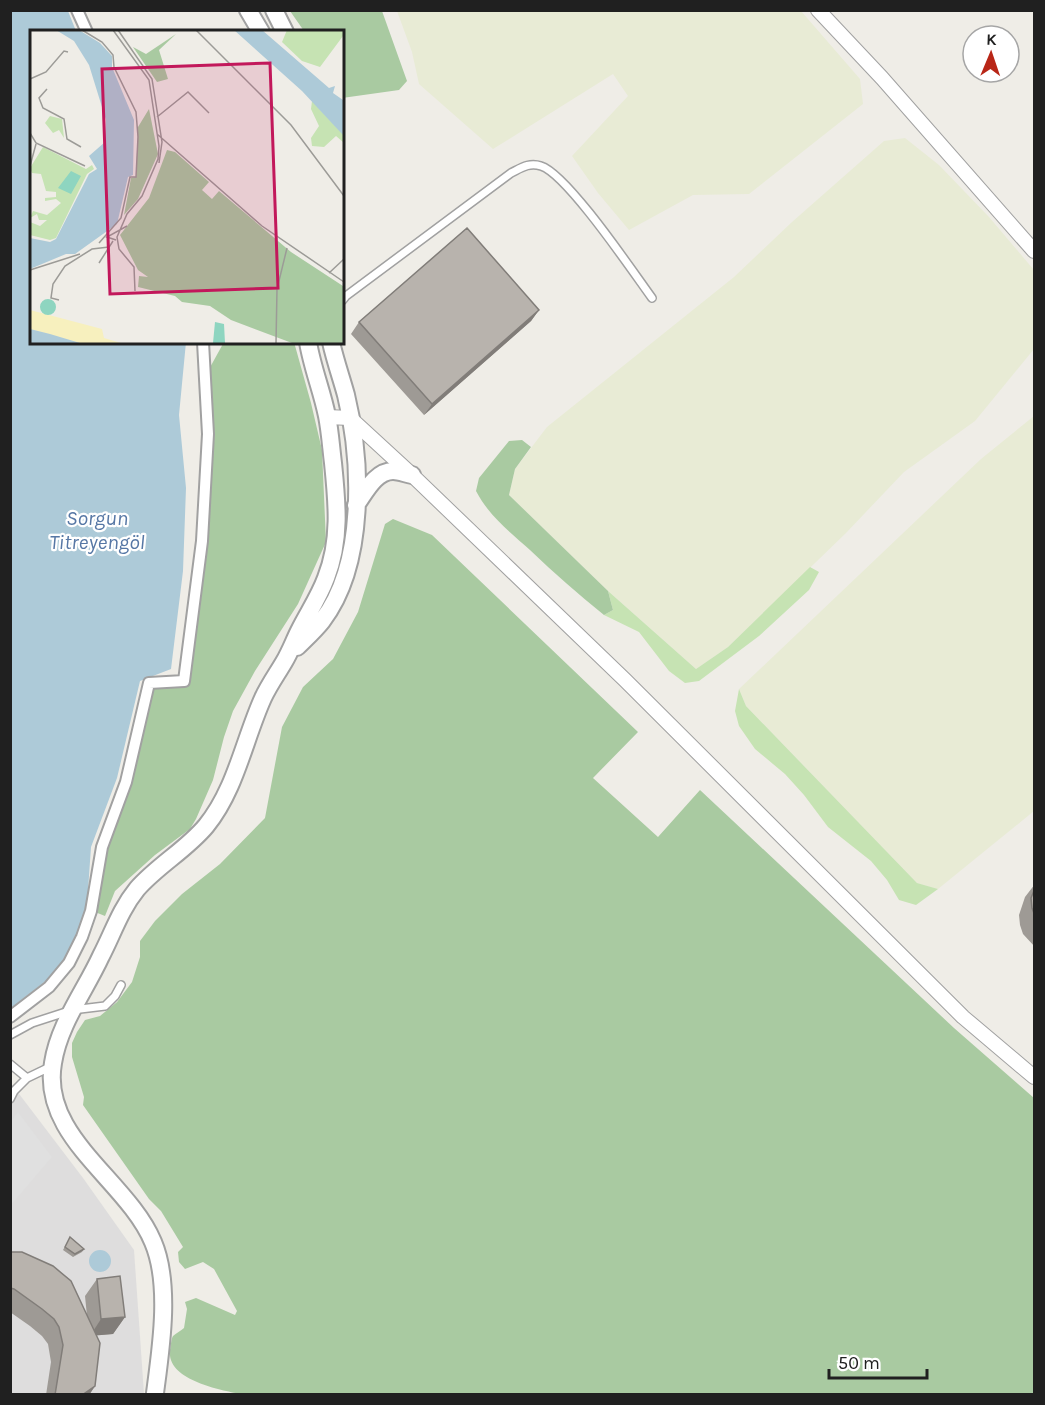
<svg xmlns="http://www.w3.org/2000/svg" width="1045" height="1405" viewBox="0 0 1045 1405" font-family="Karla,sans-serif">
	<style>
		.residential { fill: #dedddd }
		.farmland { fill: #e8ebd5 }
		.grass { fill: #c6e3b3 }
		.forest { fill: #a9caa1 }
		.parking { fill: #e0e0e0 }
		.water { fill: #adcad8 }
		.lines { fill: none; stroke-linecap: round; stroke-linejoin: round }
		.service-casing { stroke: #a1a1a1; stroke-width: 10 }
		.pedestrian-casing { stroke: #a1a1a1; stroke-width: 14 }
		.minor-casing { stroke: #a1a1a1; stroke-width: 16 }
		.tertiary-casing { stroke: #a1a1a1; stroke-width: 20 }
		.service { stroke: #fff; stroke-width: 7 }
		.pedestrian { stroke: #fff; stroke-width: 10 }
		.minor { stroke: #fff; stroke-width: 14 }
		.tertiary { stroke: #fff; stroke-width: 16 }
		.wall { fill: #9e9a95 }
		.shaded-wall { fill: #817d79 }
		.building { fill: #b8b3ad; stroke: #817d79; stroke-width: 1.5 }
		.labels { text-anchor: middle; stroke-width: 4.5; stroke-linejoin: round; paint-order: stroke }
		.water-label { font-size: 21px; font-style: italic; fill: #5677a5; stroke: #fff }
		.inset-road { fill: none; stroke: #9c9b97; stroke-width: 1.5 }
		.view { fill: #c2185b; fill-opacity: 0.15; stroke: #c2185b; stroke-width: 3 }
		.inset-edge { fill: none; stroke: #202020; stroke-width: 3 }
	</style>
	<rect width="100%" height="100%" fill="#efede7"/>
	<path class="residential" d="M10,1082L83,1178L134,1250L144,1394H11Z"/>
	<path class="farmland" d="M397,11H801L860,79L863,104L749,194L693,195L629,230L598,193L572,156L628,96L613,74L493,149L419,84L412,52Z
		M905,138L939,165L989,217L1034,270V349L975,421L904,472L846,533L728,647L696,669L608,591L509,495L515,469L547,427L734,277L792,222L884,141Z
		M1034,416V811L938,889L917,883L746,706L739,689L981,459Z"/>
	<path class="grass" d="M810,567L819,572L809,590L759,636L699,681L685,683L669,671L639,632L604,615L613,610L608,591L696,669L728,647Z
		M739,689L746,706L917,883L938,889L916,905L899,900L887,880L871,861L828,827L804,795L785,774L755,749L739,726L735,711Z"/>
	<path class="forest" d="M290,11H382L407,81L399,90L342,98V32L304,31Z
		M224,342H294L311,403L322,450L326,542L298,604L255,671L233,711L224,737L213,780L196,819L190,829L155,855L115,891L105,916L95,912L105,846L152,689L188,685L207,540L208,371Z
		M522,440L531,447L515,469L509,495L608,591L613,610L604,615C578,594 554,573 530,550C509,531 489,516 476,491L479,478L509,441Z
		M393,519L432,535L638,732L593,778L658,837L700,790L954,1028L1034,1098V1394H240C220,1390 166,1380 170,1350C171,1346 171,1339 173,1336C176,1333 181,1331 184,1328L187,1309L185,1302L196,1298L235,1315L237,1311L214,1269L203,1262L185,1269L179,1262L178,1252L183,1247L161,1211L149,1199L83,1105L84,1097L72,1057V1043L77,1032L85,1020L100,1016L117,1002L132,982L140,957V941L155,921L182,894L220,864L265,818L282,727L303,687L333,659L358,612L385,524Z"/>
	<path class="parking" d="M18,1112L52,1157L11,1205V1121Z"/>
	<path class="water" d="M11,11H68L76,31L32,32V342H186L179,415L186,488L183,571L171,669L140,681L117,778L91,847L87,905L76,939L56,973L11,1008Z
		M89 1261a11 11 0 1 1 22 0a11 11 0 1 1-22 0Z"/>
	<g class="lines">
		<g class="service-casing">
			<path id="service" d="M342,301L346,296L511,173C521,168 529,162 541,166C567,174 633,272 652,298
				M10,1035L32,1023L72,1010L105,1006L115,996L121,985
				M10,1064L27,1078L52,1066
				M10,1099L14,1091L27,1078"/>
		</g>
		<g class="pedestrian-casing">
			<path id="pedestrian" d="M77,10L87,32
				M10,1017L49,987L69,963L82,937L91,911L102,847L126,782L149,683L184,681L202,541L208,434L203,342"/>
		</g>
		<g class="minor-casing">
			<path id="minor" d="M818,10L882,78L1034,251
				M327,417L350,418L412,475L625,680L963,1017L1034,1077"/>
		</g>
		<g class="tertiary-casing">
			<path id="tertiary" d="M248,10L261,32
				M274,10L285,32
				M356,505C365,493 375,471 393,471C399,471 406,474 412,475
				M297,647C305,639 315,630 322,621C366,564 362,461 346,395C341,377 335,360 331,342
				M155,1393C161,1348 171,1284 153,1242C127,1180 40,1137 53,1063C59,1024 85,991 101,956C113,933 120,910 137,889C158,865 186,850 206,826C236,789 244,740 263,698C269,685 277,674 284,662C290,652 294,641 299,631C308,613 319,597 326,578C341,540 337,502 333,463C331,447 330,431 327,416C322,391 312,367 308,342"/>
		</g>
		<use href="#service" class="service"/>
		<use href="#pedestrian" class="pedestrian"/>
		<use href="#minor" class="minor"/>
		<use href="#tertiary" class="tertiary"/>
	</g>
	<path class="wall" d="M539,310L531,321L424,415L351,334L359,322Z
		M1035,884V947L1023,934L1020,925L1019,915L1025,897Z
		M70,1237L84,1249L82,1252L73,1257L63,1250Z
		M10,1252L87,1316L85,1296L97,1279L125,1317L113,1334L97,1335L95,1386L89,1395H46L51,1362L48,1344L42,1336L30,1326L10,1312Z"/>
	<path class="shaded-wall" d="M539,310L531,321L424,415L432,404Z
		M125,1317L113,1334L90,1336L101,1319Z
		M95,1386L89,1395H82Z"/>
	<path class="building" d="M467,228L539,310L432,404L359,322Z
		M1035,888V916L1032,908L1031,898Z
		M70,1237L84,1249L75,1254L65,1247Z
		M10,1252H22L53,1266L71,1281L100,1343L95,1386L82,1395H55L63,1345L59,1327L54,1319L42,1309L14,1289L10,1288Z
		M120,1276L125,1317L101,1319L97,1279Z"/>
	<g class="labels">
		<g class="water-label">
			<text x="97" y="525">Sorgun<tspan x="97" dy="24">Titreyengöl</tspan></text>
		</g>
	</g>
	<g transform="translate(30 30)">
		<rect width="314" height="314" fill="#efede7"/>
		<path d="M257,0H313V6L290,37L272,31L252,12ZM282,71L313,104V112L306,106L294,117L282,116L281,108L289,96L281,79ZM20,86L32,89L34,108L29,100L23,103L15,93ZM13,117L56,139L62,135L64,139L57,144L26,208L20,210L0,205V192L10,196L17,190H9L7,184L0,188L3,181L17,185L31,173L26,169L15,171V168L26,167V162L16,161L11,144L2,143L0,138Z" fill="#c6e3b3"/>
		<path d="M146,4L129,20L138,49L127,52L103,17L116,24ZM119,79L128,124L108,169L94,185L101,148L106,147L108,97ZM137,120L145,122L179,152L172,160L182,169L189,161L261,222L313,256V313H262L201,290L180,276L152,272L145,266L108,257L109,246L118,247L108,240L90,205L119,168Z" fill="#a9caa1"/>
		<path d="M0,280L72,299L74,308L91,313H50L0,299Z" fill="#f7f0be"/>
		<path d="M41,141L51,146L41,164L28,158ZM10 277a8 8 0 1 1 16 0a8 8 0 1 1-16 0ZM185,292L194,294L195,313H183Z" fill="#8ed5c0"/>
		<path d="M26,0H49L70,13L82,26V37L104,90L103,145L98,147L87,194L45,224H36L0,239V208L20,212L26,209L59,144L67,139L59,126L75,112L76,90L59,35L44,11ZM204,0H232L299,58L305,56L303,63L313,70V105L272,61ZM0,299L20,304L50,313H0Z" fill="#adcad8"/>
		<path class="inset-road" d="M52,0L72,12L83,25L84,37L106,82L108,107L106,147H100L91,188L69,213M83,0L119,50L129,116L128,129L112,166L97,184L87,207L89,219L104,237L105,261M88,0L122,49L132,112L129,133M166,0L261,95L314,166M0,49L16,42L34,21L38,22M17,59L9,68L13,78L34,89L37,109L51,117M127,87L158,62L179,83M0,103L6,113L55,136M127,104L232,196L314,252M0,136L6,114M86,210L77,207L97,196M69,233L83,211M0,240L50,224M299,243L314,229M29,270L21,268L23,254L35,236L62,219L79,217M246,313L247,259L257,218"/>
		<path class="view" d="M240,33L248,258L80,264L72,39Z"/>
		<rect width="314" height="314" class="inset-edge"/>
	</g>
	<rect width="1045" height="1405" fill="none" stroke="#202020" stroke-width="24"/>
	<g transform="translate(991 54) rotate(2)"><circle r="28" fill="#ffffff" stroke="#a6a6a6" stroke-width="1.5"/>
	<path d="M0-4.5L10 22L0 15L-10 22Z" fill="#b82617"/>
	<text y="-9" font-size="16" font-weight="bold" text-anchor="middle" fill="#202020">K</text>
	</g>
	<path d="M829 1369v9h98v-9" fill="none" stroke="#202020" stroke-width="3"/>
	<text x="838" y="1369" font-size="18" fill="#202020" stroke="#ffffff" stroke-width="4.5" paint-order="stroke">50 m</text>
</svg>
